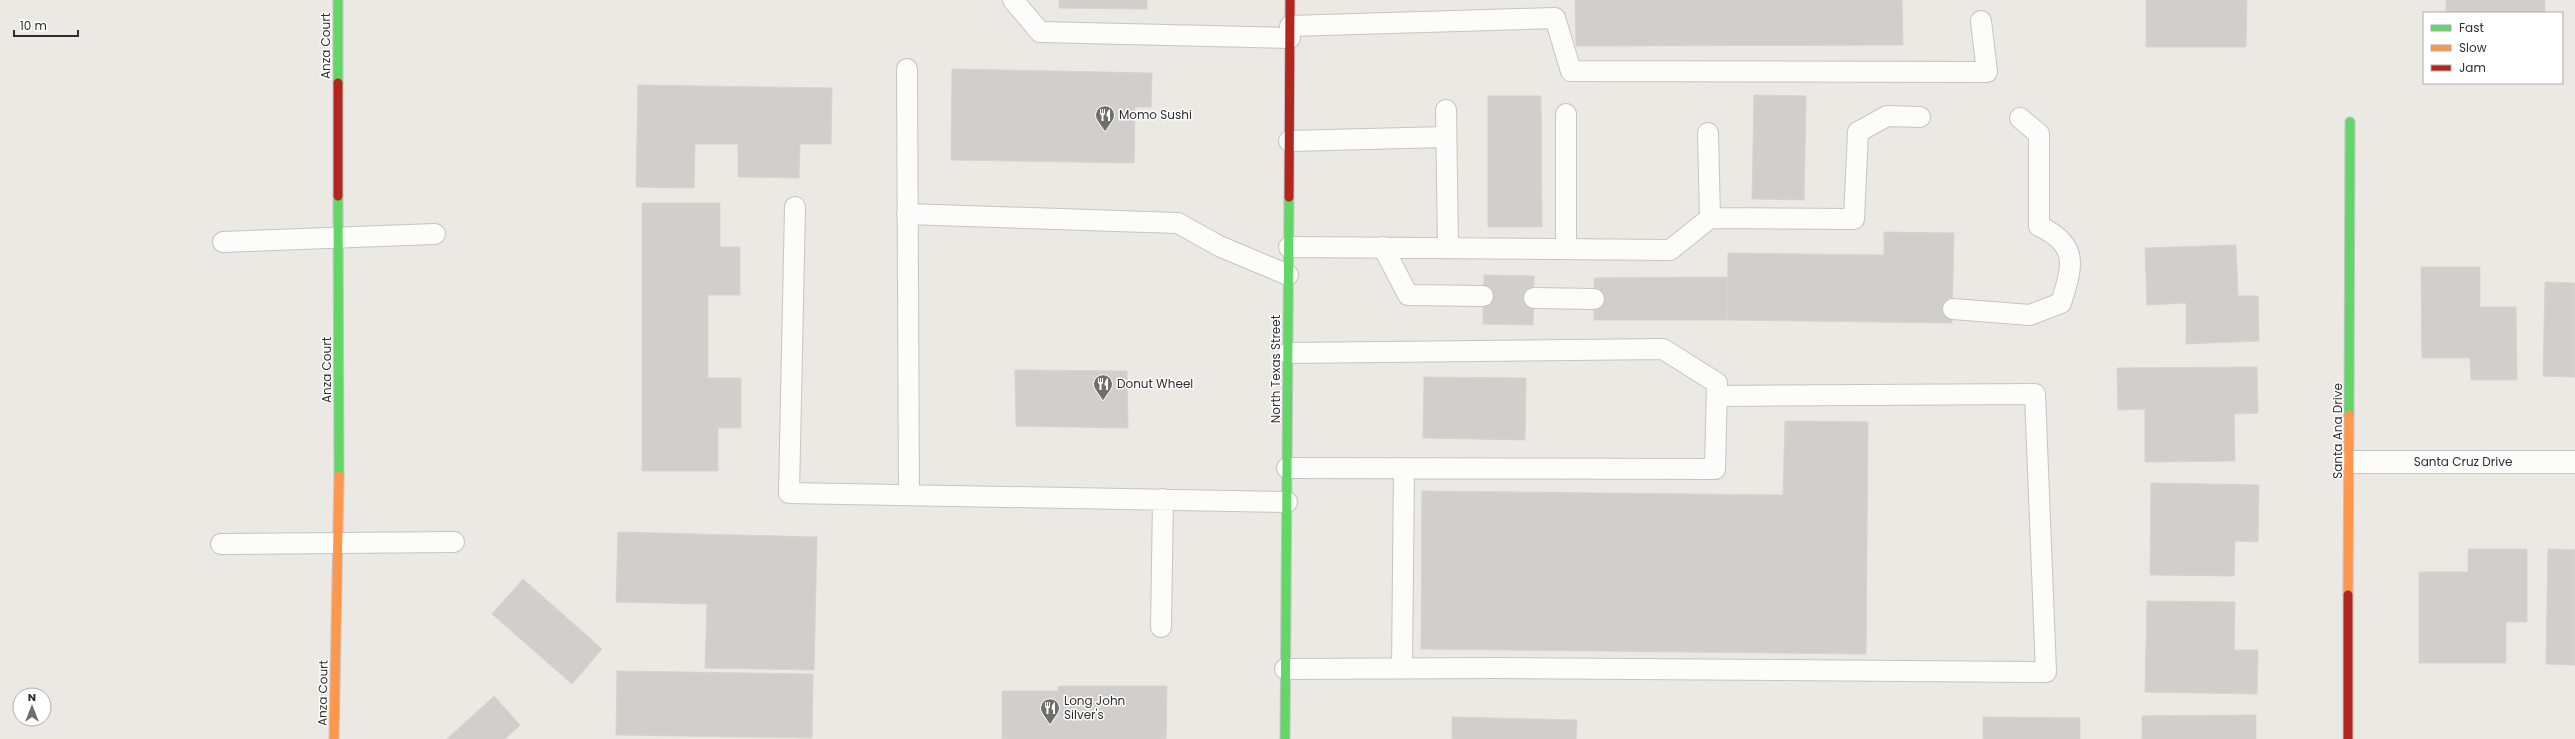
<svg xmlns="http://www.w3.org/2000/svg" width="2575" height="739" viewBox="0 0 2575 739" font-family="Poppins,sans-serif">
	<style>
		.building { fill: #d1cecb; stroke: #d7d4d0 }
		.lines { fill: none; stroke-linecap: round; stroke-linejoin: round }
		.lane-casing { stroke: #c5c4c5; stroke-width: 22 }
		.street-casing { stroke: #c5c4c5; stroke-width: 24 }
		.fast-casing { stroke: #c5c4c5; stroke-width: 11 }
		.slow-casing { stroke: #c5c4c5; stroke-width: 11 }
		.jam-casing { stroke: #c5c4c5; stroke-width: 11 }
		.lane { stroke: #fcfcfb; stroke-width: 20 }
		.street { stroke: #fcfcfb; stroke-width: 22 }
		.fast { stroke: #63d668; stroke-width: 9 }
		.slow { stroke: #ff974d; stroke-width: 9 }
		.jam { stroke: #b3261e; stroke-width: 9 }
		.labels { text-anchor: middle; stroke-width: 3; stroke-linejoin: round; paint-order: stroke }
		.street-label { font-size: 12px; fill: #2e2e2e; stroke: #fff }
		.poi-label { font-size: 12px; fill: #2e2e2e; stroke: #fff; text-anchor: start }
	</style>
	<rect width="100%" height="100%" fill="#ece8e4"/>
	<path class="building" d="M1059,0H1147V9L1059,8Z
		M1575,0H1902L1903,45L1576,46Z
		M2146,0H2247L2246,47H2146Z
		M2446,0H2545V13H2446Z
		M952,69L1152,73L1151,107H1135L1134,163L951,160Z
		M638,85L832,88L831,144H800L799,178L738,177V144H695L694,188L636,187Z
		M1754,95L1806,96L1804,200L1752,199Z
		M1488,96H1541L1542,227H1488Z
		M642,203H720V247H740V295H708V378H741V428H718V471H642Z
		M1884,232L1954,233L1952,323L1727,320L1728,253L1884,255Z
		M2236,245L2238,296H2258L2259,341L2186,344V303L2147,305L2145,248Z
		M2421,267H2480V307H2516L2517,380H2471L2470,358H2422Z
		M1484,275L1534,276L1533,325L1483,324Z
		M1728,277L1727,320H1594V278Z
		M2545,282L2575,283V377L2543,376Z
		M2257,367L2258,413L2234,414L2235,461L2145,462V409L2118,410L2117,368Z
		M1015,370L1127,371L1128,428L1016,426Z
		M1424,377L1526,378L1525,440L1423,438Z
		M1785,421L1868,422L1866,654L1421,649L1422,491L1783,495Z
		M2151,483L2259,485L2258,542L2235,541L2234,576L2150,575Z
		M618,532L817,537L814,670L705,668L707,604L616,602Z
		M2468,549H2527V622H2506V663H2419V572H2468Z
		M2548,549L2575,550V665L2546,664Z
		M523,579L602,649L572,684L492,614Z
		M2147,601L2235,602L2234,650H2258L2257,694L2145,692Z
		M617,671L813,674L812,738L616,735Z
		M1058,686H1167L1166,739H1002V691H1058Z
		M494,696L520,725L505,739H447Z
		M2256,715V739H2142V716Z
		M1452,717L1577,720L1576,739H1452Z
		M1983,717L2080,718V739H1983Z"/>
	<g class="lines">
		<g class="lane-casing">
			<path id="lane" d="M1013,0L1040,32L1290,38
				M1290,26L1555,18L1571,71L1987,72L1981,21
				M907,69L909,495
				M1446,110L1448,248
				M1566,114V249
				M1708,133L1710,218
				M1289,141L1446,137
				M795,207L789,493L1287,502
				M907,214L1178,223L1219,246L1288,275
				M223,242L435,234
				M1289,247L1670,250L1710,218L1854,219L1858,132L1887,116L1920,117
				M1383,247L1408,295L1483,296
				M1534,298L1594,299
				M1953,309L2030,315L2061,303C2073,265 2079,245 2039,226V134L2020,118
				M1287,468L1715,469L1717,383L1663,349L1288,353
				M221,544L454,542
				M1161,627L1163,499
				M1402,668L1404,469
				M1285,669L1496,668L2046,672L2035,394L1717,396"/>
		</g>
		<g class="street-casing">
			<path id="street" d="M2351,462H2575"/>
		</g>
		<g class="fast-casing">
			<path id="fast" d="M338,0V83
				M338,196L339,476
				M2349,415L2350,122
				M1285,739L1289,197"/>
		</g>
		<g class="slow-casing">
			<path id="slow" d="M2348,595L2349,415
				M334,739L339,476"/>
		</g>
		<g class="jam-casing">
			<path id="jam" d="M338,83V196
				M1289,197L1290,0
				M2348,739V595"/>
		</g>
		<use href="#lane" class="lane"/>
		<use href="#street" class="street"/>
		<use href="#fast" class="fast"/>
		<use href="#slow" class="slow"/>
		<use href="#jam" class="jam"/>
	</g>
	<defs>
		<g id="restaurant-pin" transform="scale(1)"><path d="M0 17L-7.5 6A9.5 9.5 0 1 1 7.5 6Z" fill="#706f6e" stroke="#fff"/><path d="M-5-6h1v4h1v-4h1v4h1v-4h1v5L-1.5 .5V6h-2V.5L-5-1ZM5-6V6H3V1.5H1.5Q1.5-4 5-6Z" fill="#fff"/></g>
	</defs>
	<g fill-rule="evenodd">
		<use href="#restaurant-pin" x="1105" y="115"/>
		<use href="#restaurant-pin" x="1103" y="384"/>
		<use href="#restaurant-pin" x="1050" y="708"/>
	</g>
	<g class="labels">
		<g class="street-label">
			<text transform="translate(326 46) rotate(-90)" y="4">Anza Court</text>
			<text transform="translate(1276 369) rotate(-90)" y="4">North Texas Street</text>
			<text transform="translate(327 370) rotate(-90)" y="4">Anza Court</text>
			<text transform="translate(2338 431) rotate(-90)" y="4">Santa Ana Drive</text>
			<text x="2463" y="466">Santa Cruz Drive</text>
			<text transform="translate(323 693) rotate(-89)" y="4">Anza Court</text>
		</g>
		<g class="poi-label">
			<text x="1119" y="119">Momo Sushi</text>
			<text x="1117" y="388">Donut Wheel</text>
			<text x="1064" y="705">Long John<tspan x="1064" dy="14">Silver's</tspan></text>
		</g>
	</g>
	<rect x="2423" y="12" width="140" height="72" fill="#ffffff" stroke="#ababab"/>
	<rect x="2431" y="25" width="20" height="6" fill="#63d668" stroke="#ababab"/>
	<text x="2459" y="32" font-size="12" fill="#2e2e2e">Fast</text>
	<rect x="2431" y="45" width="20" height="6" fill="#ff974d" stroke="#ababab"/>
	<text x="2459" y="52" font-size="12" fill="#2e2e2e">Slow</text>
	<rect x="2431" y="65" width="20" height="6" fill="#b3261e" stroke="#ababab"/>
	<text x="2459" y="72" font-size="12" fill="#2e2e2e">Jam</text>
	<g transform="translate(32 707)"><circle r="19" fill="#ffffff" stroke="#ababab"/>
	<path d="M0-3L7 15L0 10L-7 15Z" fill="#706f6e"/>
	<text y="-6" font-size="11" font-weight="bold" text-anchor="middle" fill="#2e2e2e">N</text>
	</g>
	<path d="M14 30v6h64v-6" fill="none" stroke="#2e2e2e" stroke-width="2"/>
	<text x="20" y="30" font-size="12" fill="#2e2e2e" stroke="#ffffff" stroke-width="3" paint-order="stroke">10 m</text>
</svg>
